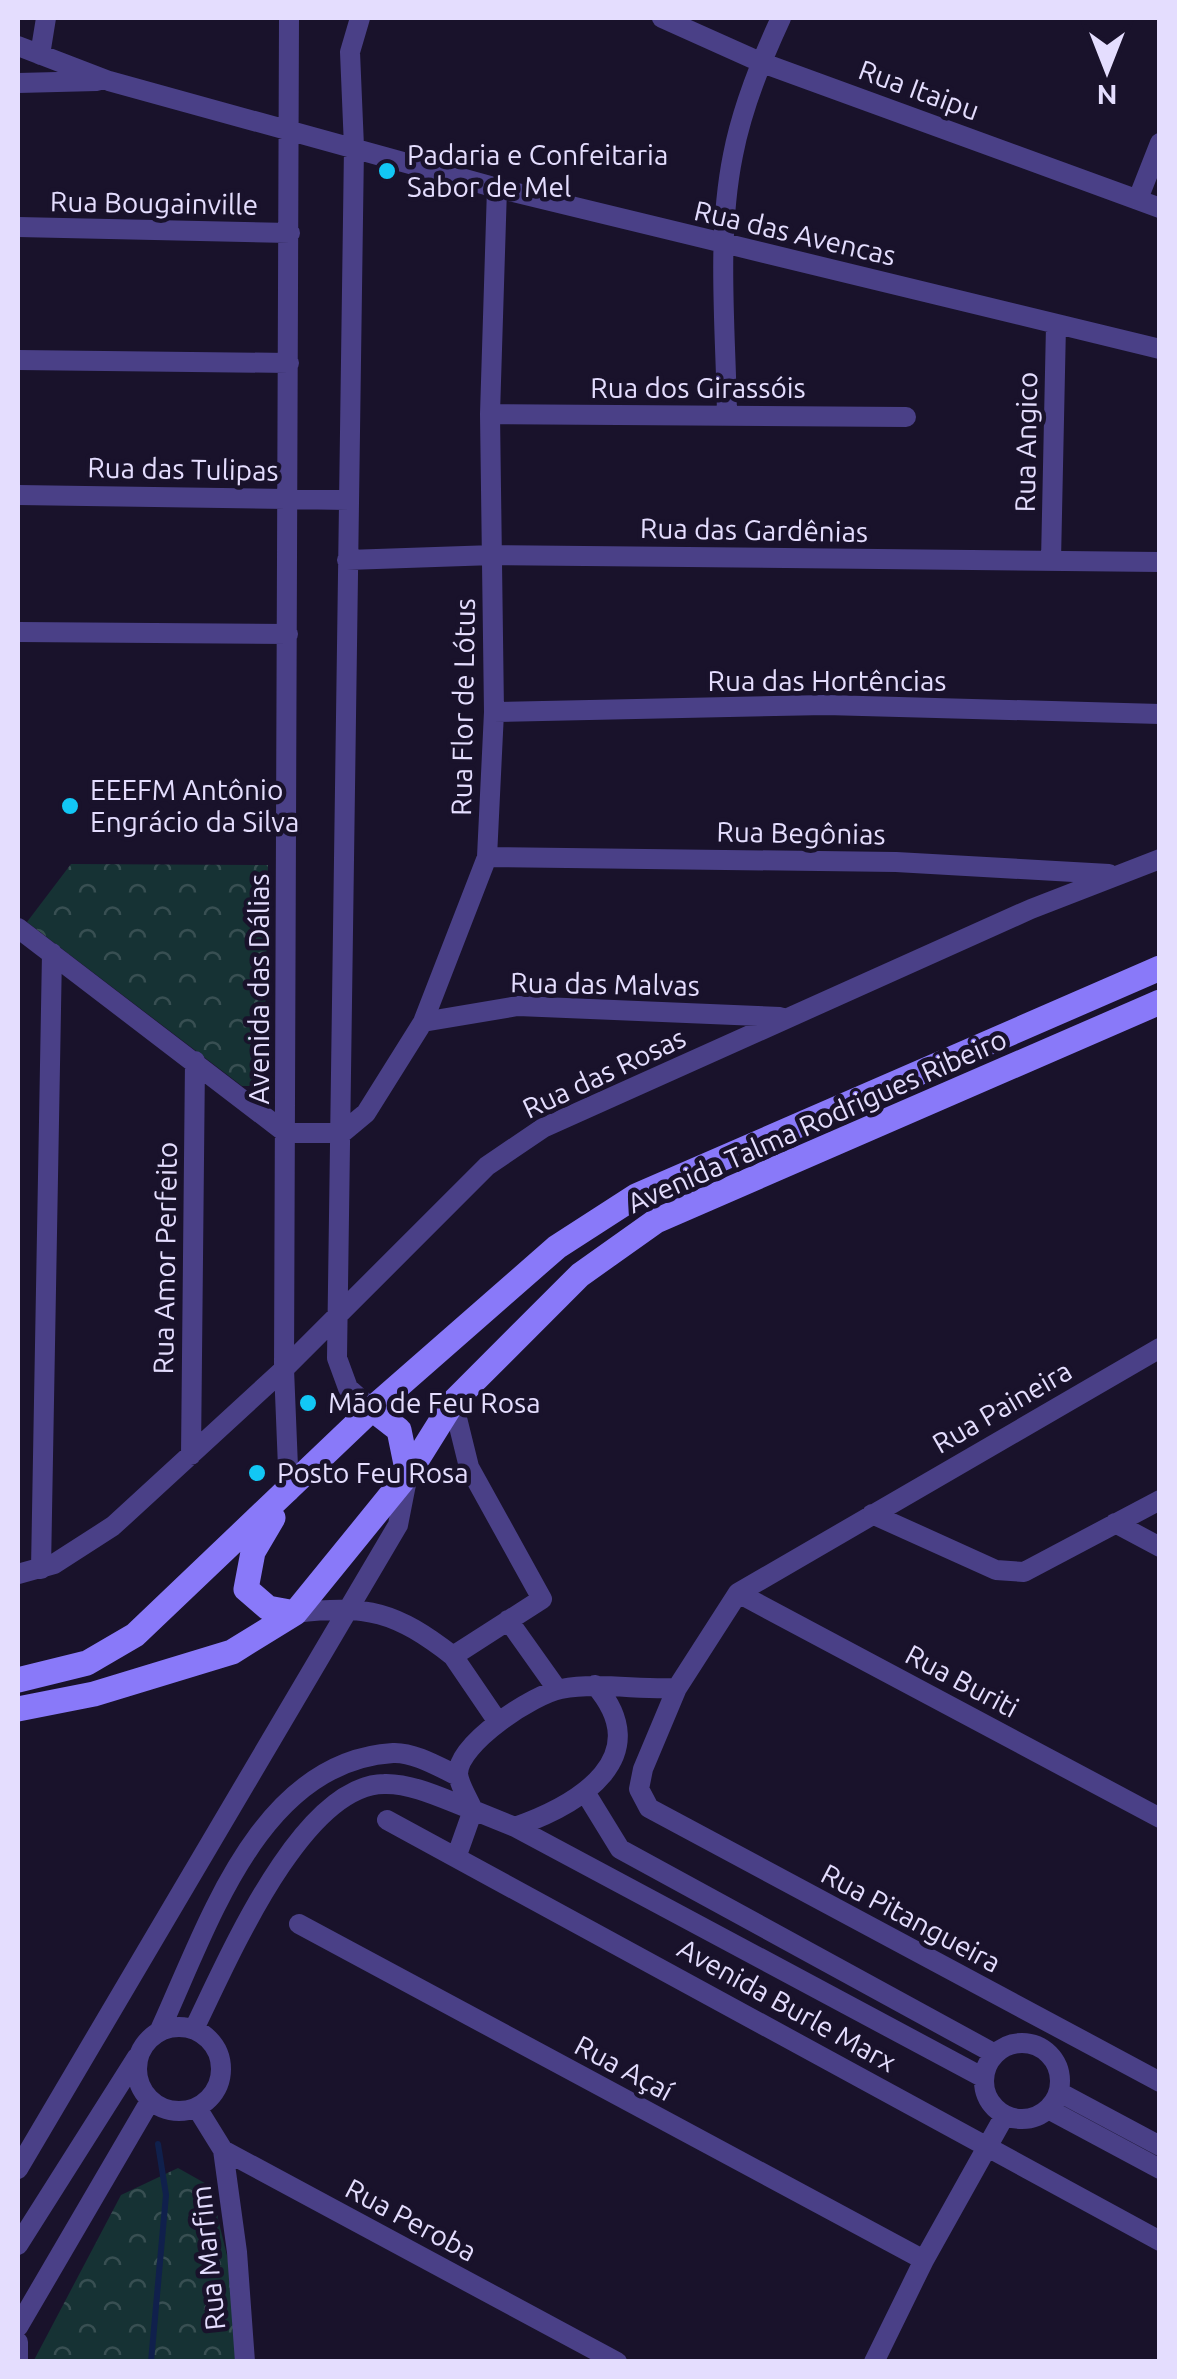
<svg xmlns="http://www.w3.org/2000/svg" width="1177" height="2379" viewBox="0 0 1177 2379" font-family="Ubuntu,sans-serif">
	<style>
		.forest { fill: url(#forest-crowns) }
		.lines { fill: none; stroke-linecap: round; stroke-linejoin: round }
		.stream { stroke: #10204c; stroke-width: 6 }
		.minor { stroke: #4a4087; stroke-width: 20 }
		.secondary { stroke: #8979f9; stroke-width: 25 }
		.poi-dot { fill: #12c7f5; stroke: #19122b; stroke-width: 4 }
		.labels { text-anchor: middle; stroke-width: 9; stroke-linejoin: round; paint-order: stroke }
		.street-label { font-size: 28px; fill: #e4ddfe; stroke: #19122b }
		.poi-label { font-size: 28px; fill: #e4ddfe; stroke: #19122b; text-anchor: start }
	</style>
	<defs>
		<pattern id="forest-crowns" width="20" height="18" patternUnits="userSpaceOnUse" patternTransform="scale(2.5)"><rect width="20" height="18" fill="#163234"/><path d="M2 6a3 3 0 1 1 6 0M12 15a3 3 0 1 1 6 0" fill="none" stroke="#384f52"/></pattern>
	</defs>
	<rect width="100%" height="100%" fill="#19122b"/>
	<path class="forest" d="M71,864L268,865L264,1080L255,1086H242L27,922Z
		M178,2168L210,2186L243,2321L235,2361L33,2362L121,2195Z"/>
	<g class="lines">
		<path class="stream" d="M151,2362L166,2195L158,2144"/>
		<path class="minor" d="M289,18L284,1369L289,1492
			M360,18L350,52L354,147L337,1358L348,1388L372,1409
			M662,18L760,62L1160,208
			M18,46L109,81L497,188L1160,349
			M40,55L46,18
			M18,83L97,81
			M1138,199L1160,143
			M18,227L290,233
			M18,360L289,363
			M490,414L906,417
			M727,416C726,331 716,239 733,155C742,108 761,61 781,18
			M18,495L349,500
			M347,560L494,555L1160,562
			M1051,561L1056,325
			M18,632L288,634
			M494,712L826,705L1160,714
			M487,857L896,862L1109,874
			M18,928L286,1133
			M423,1022L518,1006L780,1017
			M286,1133H342L366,1113L423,1022L487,857L494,712L490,414L497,188
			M1160,1348L738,1593L677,1688L643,1769L639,1789L649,1808L1160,2082
			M191,1455L195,1061
			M872,1514L996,1570L1024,1572L1160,1500
			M1115,1523L1160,1547
			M41,1569L52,953
			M18,1574L54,1564L113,1526L284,1369L487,1166L543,1128L1031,909L1160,859
			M738,1593L1160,1818
			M295,1613C368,1604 396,1612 453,1656L542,1599L469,1467L453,1402
			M508,1620L557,1689
			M453,1656L498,1722
			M677,1688C638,1690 599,1682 561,1689C534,1694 458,1743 458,1774C459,1785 469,1800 473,1810L515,1827L984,2078
			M585,1792L620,1849L995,2054
			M387,1820L1160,2241
			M515,1827C580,1804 657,1757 595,1685
			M299,1924L924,2260
			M137 2069a42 42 0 1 1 84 0a42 42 0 1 1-84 0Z
			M194,2029C227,1962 301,1785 384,1784C413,1783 446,1800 473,1810L457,1855
			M159,2032C207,1929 258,1761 393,1753C414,1752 439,1767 458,1776
			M984 2081a38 38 0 1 1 76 0a38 38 0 1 1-76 0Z
			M1059,2092L1160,2146
			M197,2108L223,2150L617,2362
			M1048,2109L1160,2169
			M223,2150L237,2252L245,2362
			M18,2169L398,1525L408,1474
			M18,2245L137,2057
			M18,2327L150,2101
			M18,2342V2362
			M874,2362L924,2260L1005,2115"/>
		<path class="secondary" d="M372,1409L399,1430L408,1474
			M273,1518L253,1552L246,1589L268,1608L295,1613
			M18,1680L87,1663L135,1635L372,1409L557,1247L636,1196L1160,968
			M18,1709L94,1694L232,1652L295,1613L408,1474L453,1402L580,1275L656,1221L1160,1002"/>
	</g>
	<g class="poi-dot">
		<circle cx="387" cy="171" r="10"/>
		<circle cx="70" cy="806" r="10"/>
		<circle cx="308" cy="1403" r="10"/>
		<circle cx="257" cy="1473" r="10"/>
	</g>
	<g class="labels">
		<g class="street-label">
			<text transform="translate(919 90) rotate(20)" y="10">Rua Itaipu</text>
			<text transform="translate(154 203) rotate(1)" y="10">Rua Bougainville</text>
			<text transform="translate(795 233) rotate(13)" y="10">Rua das Avencas</text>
			<text x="698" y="398">Rua dos Girassóis</text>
			<text transform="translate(1026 442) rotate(-89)" y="10">Rua Angico</text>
			<text transform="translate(183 469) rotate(1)" y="10">Rua das Tulipas</text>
			<text transform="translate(754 530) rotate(1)" y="10">Rua das Gardênias</text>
			<text x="827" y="691">Rua das Hortências</text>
			<text transform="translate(463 707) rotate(-89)" y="10">Rua Flor de Lótus</text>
			<text transform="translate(801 833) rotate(1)" y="10">Rua Begônias</text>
			<text transform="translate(605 984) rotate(1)" y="10">Rua das Malvas</text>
			<text transform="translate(259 989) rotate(-90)" y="10">Avenida das Dálias</text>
			<text transform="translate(604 1073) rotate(-25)" y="10">Rua das Rosas</text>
			<text transform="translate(817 1121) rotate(-24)" y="10">Avenida Talma Rodrigues Ribeiro</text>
			<text transform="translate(165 1258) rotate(-89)" y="10">Rua Amor Perfeito</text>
			<text transform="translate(1002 1407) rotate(-30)" y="10">Rua Paineira</text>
			<text transform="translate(962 1681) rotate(28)" y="10">Rua Buriti</text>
			<text transform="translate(911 1918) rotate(28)" y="10">Rua Pitangueira</text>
			<text transform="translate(787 2005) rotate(29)" y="10">Avenida Burle Marx</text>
			<text transform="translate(624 2068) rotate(28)" y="10">Rua Açaí</text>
			<text transform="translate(411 2220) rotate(28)" y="10">Rua Peroba</text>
			<text transform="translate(208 2258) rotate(-96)" y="10">Rua Marfim</text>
		</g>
		<g class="poi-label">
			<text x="407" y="165">Padaria e Confeitaria<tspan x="407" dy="32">Sabor de Mel</tspan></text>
			<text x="90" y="800">EEEFM Antônio<tspan x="90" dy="32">Engrácio da Silva</tspan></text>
			<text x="328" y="1413">Mão de Feu Rosa</text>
			<text x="277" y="1483">Posto Feu Rosa</text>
		</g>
	</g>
	<rect width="1177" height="2379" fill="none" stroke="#e4ddfe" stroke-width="40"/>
	<g transform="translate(1107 70) rotate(180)" stroke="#19122b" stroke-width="8" paint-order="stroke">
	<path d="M0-8L18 38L0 25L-18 38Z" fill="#e4ddfe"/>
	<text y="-15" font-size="28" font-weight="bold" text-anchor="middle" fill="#e4ddfe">N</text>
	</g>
</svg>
